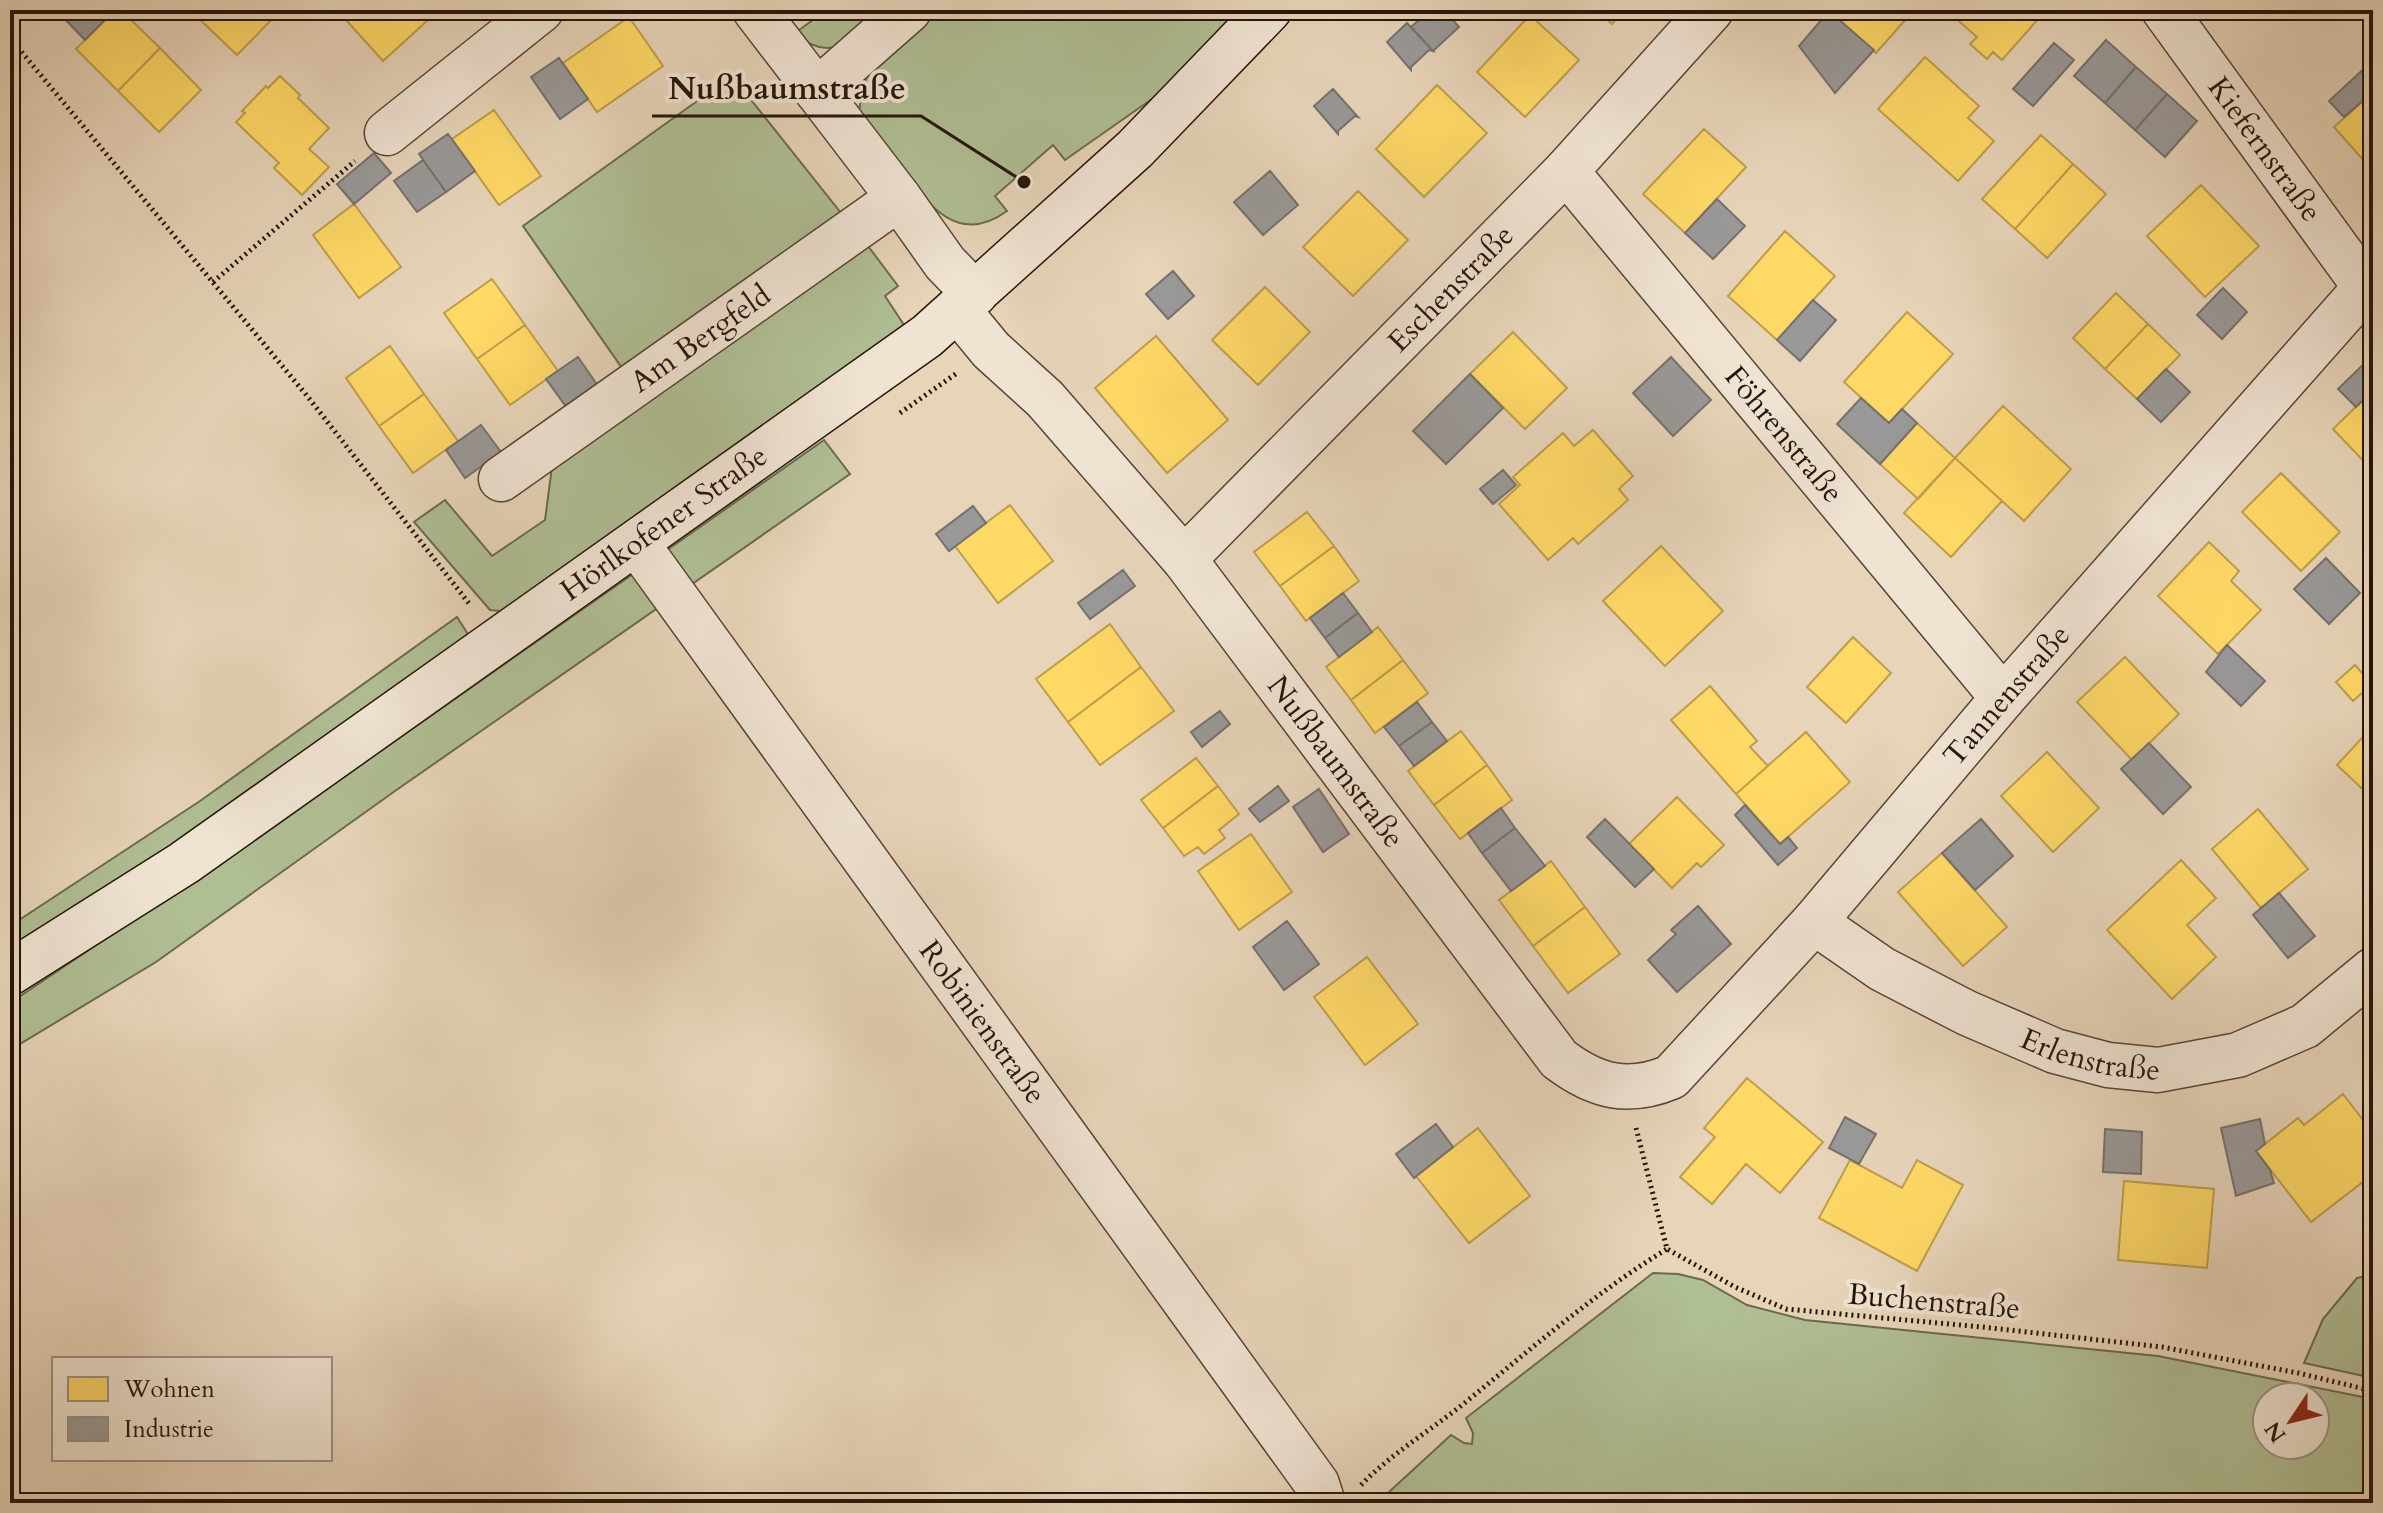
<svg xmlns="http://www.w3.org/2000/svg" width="2383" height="1513" viewBox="0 0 2383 1513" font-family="Cardo,serif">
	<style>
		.green { fill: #b0be94; stroke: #6a6a4f; stroke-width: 2; fill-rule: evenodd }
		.homes { fill: #ffd966; stroke: #be9e4a; stroke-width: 2 }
		.industry { fill: #999; stroke: #76716e; stroke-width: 2 }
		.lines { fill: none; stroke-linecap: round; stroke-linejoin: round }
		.street-casing { stroke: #564536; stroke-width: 47 }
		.secondary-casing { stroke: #25150a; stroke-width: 47 }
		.path { stroke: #25150a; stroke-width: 5; stroke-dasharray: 2 4; stroke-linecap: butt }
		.street { stroke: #efe3d2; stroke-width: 44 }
		.secondary { stroke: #efe3d2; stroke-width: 44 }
		.labels { text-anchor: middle; stroke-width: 8; stroke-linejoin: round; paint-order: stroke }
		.street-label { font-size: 30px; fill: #25150a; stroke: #efe3d2 }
		.leader { fill: none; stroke: #25150a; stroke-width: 3 }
		.callout-dot { fill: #25150a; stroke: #efe3d2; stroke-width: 3 }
		.callout-label { font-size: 32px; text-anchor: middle; font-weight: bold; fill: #25150a; stroke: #efe3d2; stroke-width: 8; stroke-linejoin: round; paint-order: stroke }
	</style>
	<rect width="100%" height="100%" fill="#e7d4b9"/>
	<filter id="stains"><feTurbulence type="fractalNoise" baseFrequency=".0025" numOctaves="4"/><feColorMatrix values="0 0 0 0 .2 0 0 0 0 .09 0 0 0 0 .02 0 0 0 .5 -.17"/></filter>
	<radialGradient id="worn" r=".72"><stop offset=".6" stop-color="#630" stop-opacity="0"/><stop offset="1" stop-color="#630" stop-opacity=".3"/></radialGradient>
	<path class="green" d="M818,10H888C857,34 833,68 795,33L821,14Z
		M937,10H1245L1169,87L1065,160L1053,145L995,196L1007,211C958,247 927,204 899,166C886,147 872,128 859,110L863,88L870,67Z
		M732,76L841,213L622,368L523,226Z
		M865,242L898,286L885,296L904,325L895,338L511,612L490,610L414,522L445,500L492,556L545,520L553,459Z
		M824,440L850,474L395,791L156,962L10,1050V1003L285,818Z
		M457,617L471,639L10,957V926L200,801Z
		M1653,1273L1678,1274L1703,1280L1747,1305L1805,1320L2158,1356L2373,1399V1503H1377L1451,1435L1464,1443L1472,1444L1473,1433L1466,1418ZM2267,1397H2315V1445H2267Z
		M2373,1275V1378L2304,1363L2323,1319L2357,1278Z"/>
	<path class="homes" d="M115,10H121L160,48L118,91L76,49Z
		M194,10H281L237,55L192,12Z
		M357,10H439L383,61L346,20Z
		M1596,10H1624L1612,24Z
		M1828,10H1914L1876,53Z
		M1954,10H2030L2039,18L2002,60L1993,52L1987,59L1970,44L1977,37L1951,14Z
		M1530,15L1579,60L1525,117L1477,72Z
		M629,17L663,66L597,112L563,63Z
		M160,48L201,90L159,132L118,91Z
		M1925,57L1979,106L1968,118L1994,141L1958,181L1878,109Z
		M280,76L300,95L298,98L329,128L309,149L329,167L302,195L274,168L279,163L236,122L245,113L242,111L266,86L268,88Z
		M1437,85L1487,133L1424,197L1376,149Z
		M2373,92V171L2334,127Z
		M494,110L541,176L499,205L452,139Z
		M1704,129L1746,167L1685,233L1643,194Z
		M2041,135L2073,164L2015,229L1982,199Z
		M2073,164L2106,194L2047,258L2015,229Z
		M2201,185L2259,246L2205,297L2147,236Z
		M1358,191L1408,240L1353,296L1303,247Z
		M354,204L401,267L359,298L313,235Z
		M1785,231L1835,276L1777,340L1728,296Z
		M492,279L525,325L477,359L444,313Z
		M1265,287L1310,332L1258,385L1212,340Z
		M2116,293L2148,324L2105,369L2073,338Z
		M1907,312L1953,354L1889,423L1844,382Z
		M2148,324L2180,355L2137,399L2105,369Z
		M525,325L558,371L510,405L477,359Z
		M1513,332L1567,388L1525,429L1470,374Z
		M1156,336L1228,420L1167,473L1095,388Z
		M390,346L424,394L379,426L346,378Z
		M2373,390V471L2333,429Z
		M424,394L458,441L413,473L379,426Z
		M2003,406L2071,469L2024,521L1955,458Z
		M1917,423L1955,458L1918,499L1880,464Z
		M1593,430L1633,476L1619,489L1628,500L1578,544L1573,538L1548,560L1499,504L1520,485L1513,477L1563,433L1574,446Z
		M1955,458L2002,501L1951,557L1904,513Z
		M2281,473L2340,532L2301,571L2242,512Z
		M1010,505L1053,561L998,603L955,546Z
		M1307,512L1334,546L1280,586L1254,552Z
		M2209,542L2239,571L2231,581L2261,610L2218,654L2158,596Z
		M1334,546L1359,581L1306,621L1280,586Z
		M1661,546L1723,611L1665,666L1603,601Z
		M1110,624L1141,667L1068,722L1036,679Z
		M1378,627L1403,660L1351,700L1326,667Z
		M1853,637L1891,673L1846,723L1807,687Z
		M2125,657L2179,714L2132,760L2077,702Z
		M1403,660L1428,693L1375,733L1351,700Z
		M2355,665L2372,684L2353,701L2336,682Z
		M1141,667L1174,711L1100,765L1068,722Z
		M1710,686L1757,741L1750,747L1768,766L1736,794L1671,720Z
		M2373,726V799L2337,765Z
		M1461,731L1487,765L1434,805L1408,771Z
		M1806,732L1850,782L1780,844L1736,794Z
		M2047,752L2099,808L2053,852L2001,796Z
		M1196,758L1218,786L1163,828L1141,800Z
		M1487,765L1512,800L1460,839L1434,805Z
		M1218,786L1239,814L1219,830L1225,838L1204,854L1198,847L1184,856L1163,828Z
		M1677,797L1724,845L1701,867L1697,863L1672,888L1629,844Z
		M2258,809L2308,869L2261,908L2212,849Z
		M1251,834L1292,892L1239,930L1198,871Z
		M1942,853L2007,927L1963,966L1898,892Z
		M2181,860L2216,898L2187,925L2216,957L2172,999L2107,930Z
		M1551,861L1585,907L1533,946L1499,900Z
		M1585,907L1620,954L1568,993L1533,946Z
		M1367,957L1418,1024L1365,1065L1314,997Z
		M1747,1078L1823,1142L1780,1193L1746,1164L1712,1204L1680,1177L1715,1137L1704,1128Z
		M2343,1094L2373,1133V1174L2311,1222L2256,1151L2298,1118L2304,1125Z
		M1478,1128L1530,1196L1469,1243L1416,1176Z
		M1850,1160L1902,1188L1917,1160L1963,1185L1917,1271L1819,1218Z
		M2124,1181L2214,1189L2207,1268L2118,1260Z"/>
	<path class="industry" d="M63,10H115L85,40L59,13Z
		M1430,10H1444L1459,27L1433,51L1411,27Z
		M1829,11L1874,50L1835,93L1799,46Z
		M1407,23L1433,51L1429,50L1411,67V70L1387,42Z
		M2106,40L2136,67L2105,103L2074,76Z
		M2054,43L2074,60L2033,106L2013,89Z
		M559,58L588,99L560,119L531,77Z
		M2367,66L2373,72V92L2344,117L2329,101Z
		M2136,67L2167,94L2135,130L2105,103Z
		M1333,89L1358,117L1355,116L1338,131V134L1314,106Z
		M2167,94L2197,121L2165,157L2135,130Z
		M448,134L475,171L446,192L419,154Z
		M374,153L391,173L354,204L337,184Z
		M423,160L446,192L417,212L394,181Z
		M1270,171L1298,205L1263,235L1234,202Z
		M1717,199L1745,226L1713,259L1685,233Z
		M1173,271L1194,296L1168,319L1146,294Z
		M2223,288L2247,312L2222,339L2197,315Z
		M1813,300L1836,320L1800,361L1777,340Z
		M2373,355V390L2356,407L2338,389Z
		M578,357L598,386L567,408L546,379Z
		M1671,357L1711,400L1673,436L1633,393Z
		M2166,369L2190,392L2161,422L2137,399Z
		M1470,374L1503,408L1446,464L1413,431Z
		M1861,398L1889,423L1902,409L1917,423L1880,464L1837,424Z
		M481,425L501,452L465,478L446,450Z
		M1503,470L1516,485L1493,504L1480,489Z
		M973,506L986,523L949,551L936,534Z
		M2326,558L2360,593L2329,624L2294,589Z
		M1123,570L1135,586L1090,619L1078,603Z
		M1343,593L1358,613L1325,638L1310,618Z
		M1358,613L1372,632L1339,657L1325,638Z
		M2227,645L2265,681L2241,706L2206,672Z
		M1417,702L1432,722L1399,746L1384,727Z
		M1220,711L1230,724L1202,747L1191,732Z
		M1432,722L1447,741L1414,766L1399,746Z
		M2149,743L2191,787L2163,814L2121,769Z
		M1278,786L1289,801L1260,822L1249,809Z
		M1319,789L1349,834L1323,852L1293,807Z
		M1745,805L1780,844L1788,837L1797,848L1778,865L1735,815Z
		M1501,808L1515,828L1482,853L1468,833Z
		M1605,819L1654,869L1635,887L1587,837Z
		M1981,819L2013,856L1975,890L1942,853Z
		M1515,828L1545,866L1511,891L1482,853Z
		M2279,893L2315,936L2288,958L2253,915Z
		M1698,906L1731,944L1677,992L1648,960L1676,934L1671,930Z
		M1287,921L1319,964L1284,990L1253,947Z
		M1845,1117L1876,1134L1859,1164L1829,1148Z
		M2260,1119L2265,1144L2256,1151L2270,1170L2274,1183L2236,1196L2221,1128Z
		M1436,1124L1453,1147L1414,1178L1396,1154Z
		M2105,1129L2142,1132L2141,1174L2103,1172Z"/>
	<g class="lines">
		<g class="street-casing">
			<g id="street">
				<path d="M755,10L899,198L945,263L975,294"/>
				<path id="s1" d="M2164,10L2366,288"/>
				<path d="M817,91L909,10"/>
				<path d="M387,133L541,10"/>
				<path id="s2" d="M1566,171L2003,698"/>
				<path id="s3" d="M958,310L991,350L1045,399L1184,559L1559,1059C1596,1087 1628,1095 1671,1077L1814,922L2003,698L2373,279"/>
				<path id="s4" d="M501,479L899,198"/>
				<path id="s5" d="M637,544L1317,1484L1323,1503"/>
				<path id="s6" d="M1184,559L1566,171L1711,10"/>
				<path id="s7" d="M1814,922L1882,969L1967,1013L2055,1051L2108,1065L2158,1070L2238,1055L2305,1026L2373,970"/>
			</g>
		</g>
		<g class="secondary-casing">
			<g id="secondary">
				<path id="s8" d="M10,973L184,863L927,336L1135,149L1269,10"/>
			</g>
		</g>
		<path class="path" d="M10,29L23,10
			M10,38L308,397L471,606
			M213,282L355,161
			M900,413L957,373
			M1636,1128L1667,1249L1735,1287L1786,1309L1982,1327L2162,1347L2298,1373L2373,1391
			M1361,1485C1391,1454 1428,1432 1462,1405C1529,1351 1593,1294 1667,1249"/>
		<use href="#street" class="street"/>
		<use href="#secondary" class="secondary"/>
	</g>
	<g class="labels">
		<g class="street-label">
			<text dy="10" stroke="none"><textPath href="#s1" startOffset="172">Kiefernstraße</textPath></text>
			<text dy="10" stroke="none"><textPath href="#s6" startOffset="380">Eschenstraße</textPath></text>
			<text dy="10" stroke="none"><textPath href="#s4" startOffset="244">Am Bergfeld</textPath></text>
			<text dy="10" stroke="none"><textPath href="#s2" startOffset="342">Föhrenstraße</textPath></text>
			<text dy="10" stroke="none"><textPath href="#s8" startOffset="794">Hörlkofener Straße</textPath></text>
			<text dy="10" stroke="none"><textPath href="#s3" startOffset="1590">Tannenstraße</textPath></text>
			<text dy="10" stroke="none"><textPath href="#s3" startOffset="590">Nußbaumstraße</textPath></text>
			<text dy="10" stroke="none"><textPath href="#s5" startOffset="590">Robinienstraße</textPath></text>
			<text dy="10" stroke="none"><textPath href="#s7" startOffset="310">Erlenstraße</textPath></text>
			<text transform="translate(1934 1301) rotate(5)" y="10">Buchenstraße</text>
		</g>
	</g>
	<path class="leader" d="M1024 182L921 116H652"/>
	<circle class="callout-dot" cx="1024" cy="182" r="8"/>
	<g class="callout-label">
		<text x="787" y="99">Nußbaumstraße</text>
	</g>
	<rect width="2383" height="1513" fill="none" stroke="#e7d4b9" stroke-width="40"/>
	<rect x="12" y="12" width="2359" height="1489" fill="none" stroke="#25150a" stroke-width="4"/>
	<rect x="20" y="20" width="2343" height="1473" fill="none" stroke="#25150a" stroke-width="2"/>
	<rect x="52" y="1357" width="280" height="104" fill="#efe3d2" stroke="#9e9182" stroke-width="2"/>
	<rect x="68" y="1377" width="40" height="24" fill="#ffd966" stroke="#9e9182" stroke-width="2"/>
	<text x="124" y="1397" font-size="24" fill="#25150a">Wohnen</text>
	<rect x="68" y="1417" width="40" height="24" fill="#999999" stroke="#9e9182" stroke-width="2"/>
	<text x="124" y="1437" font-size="24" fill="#25150a">Industrie</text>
	<g transform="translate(2291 1421) rotate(235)"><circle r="38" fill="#efe3d2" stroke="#9e9182" stroke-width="2"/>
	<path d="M0-6L14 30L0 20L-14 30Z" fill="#8f2418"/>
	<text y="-12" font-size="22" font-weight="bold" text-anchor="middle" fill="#25150a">N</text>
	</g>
	<rect width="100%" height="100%" filter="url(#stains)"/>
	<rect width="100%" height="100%" fill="url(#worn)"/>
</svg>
